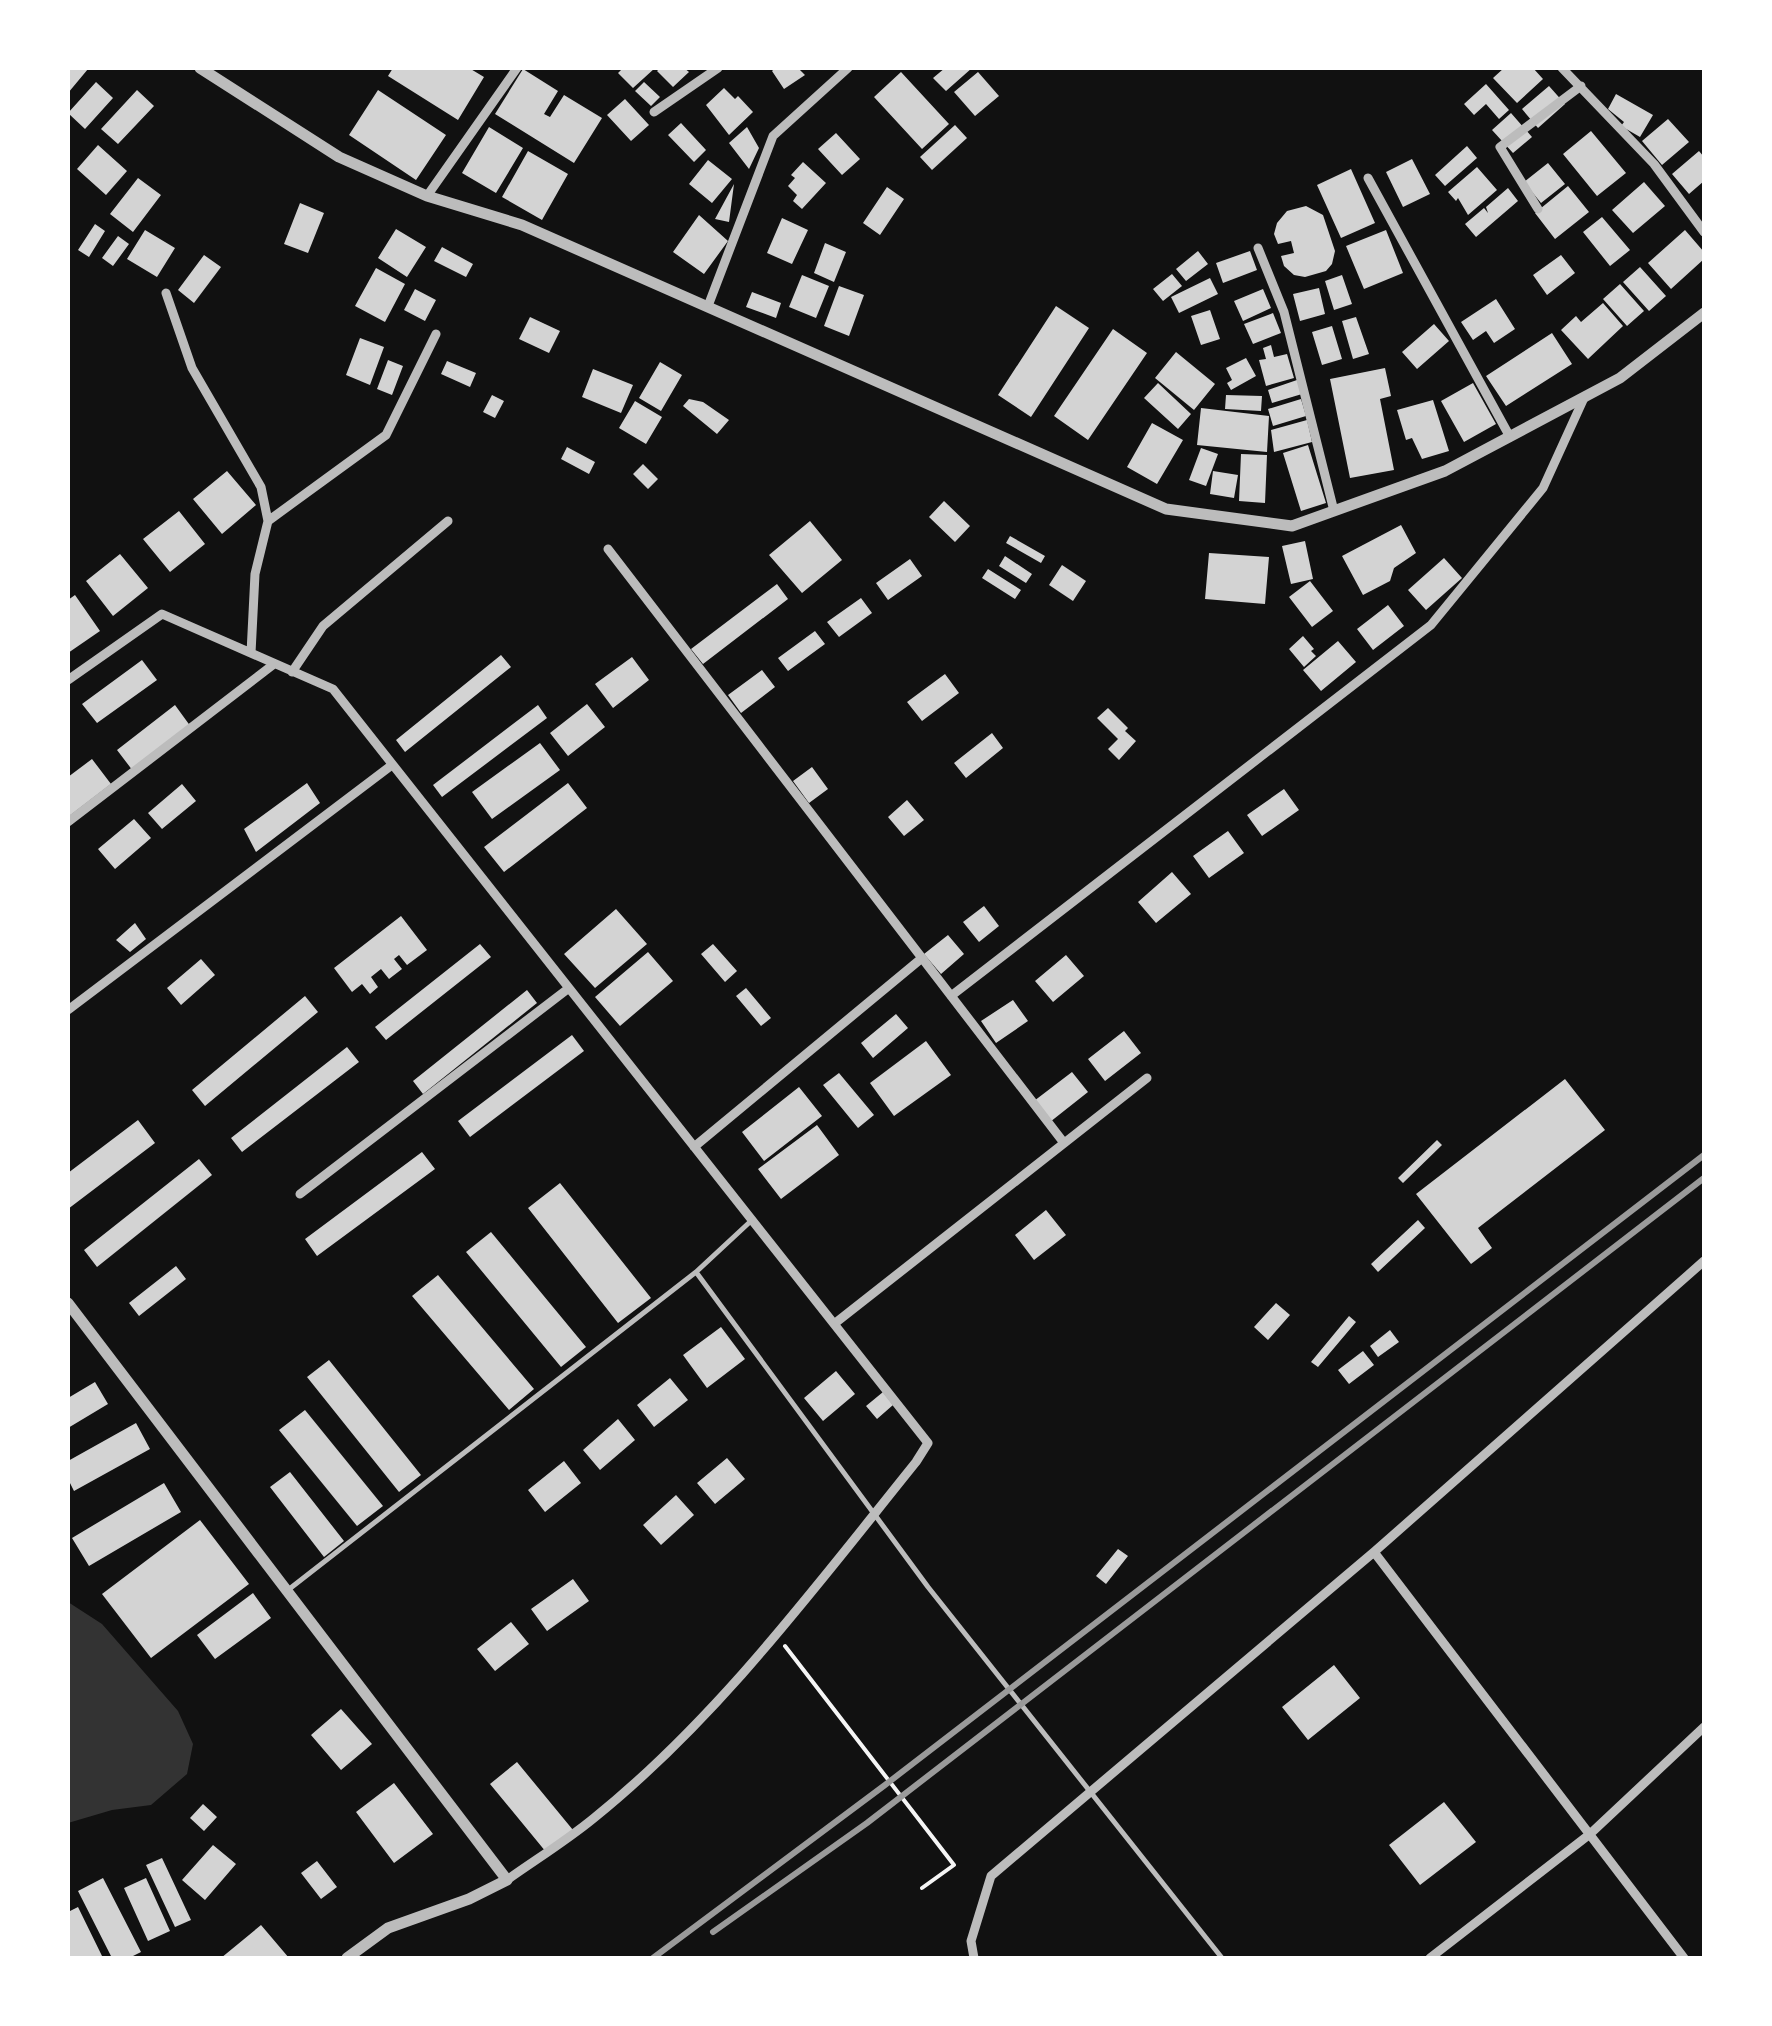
<svg xmlns="http://www.w3.org/2000/svg" width="1772" height="2026" viewBox="0 0 1772 2026" font-family="'Fira Sans',sans-serif">
	<style>
		.water { fill: #333 }
		.building { fill: #d3d3d3 }
		.lines { fill: none; stroke-linecap: round; stroke-linejoin: round }
		.path { stroke: #f5f5f5; stroke-width: 4 }
		.service { stroke: #bcbcbc; stroke-width: 5 }
		.minor { stroke: #bcbcbc; stroke-width: 9 }
		.tertiary { stroke: #bcbcbc; stroke-width: 11 }
		.rail { stroke: #9a9a9a; stroke-width: 6 }
	</style>
	<rect width="100%" height="100%" fill="#111"/>
	<path class="water" d="M68,1602L102,1624L178,1711L193,1744L187,1774L151,1805L112,1810L68,1823Z"/>
	<path class="building" d="M68,68L88,69L68,93Z
		M393,68H469L484,77L458,120L388,76Z
		M623,68H655L633,88L618,73Z
		M660,68H684L689,72L673,87L657,71Z
		M775,68H798L805,75L784,89L772,71Z
		M945,68H972L946,91L933,78Z
		M1504,68H1533L1543,79L1517,103L1493,78Z
		M523,69L558,91L544,114L550,117L564,95L602,118L574,163L495,114Z
		M901,72L949,124L922,149L874,97Z
		M978,72L999,96L975,116L954,92Z
		M96,82L113,98L85,129L68,113Z
		M644,82L660,97L651,106L635,91Z
		M1486,84L1509,110L1499,119L1486,104L1474,115L1464,104Z
		M1549,86L1565,104L1538,128L1522,109Z
		M724,88L735,99L738,96L753,112L729,135L706,105Z
		M137,90L154,106L118,144L101,129Z
		M378,90L446,135L416,180L349,135Z
		M1616,94L1653,115L1640,137L1621,126L1624,122L1608,109Z
		M625,99L649,125L631,141L607,115Z
		M1511,113L1532,137L1513,153L1492,130Z
		M1668,119L1689,142L1662,165L1642,141Z
		M681,123L706,150L694,162L668,135Z
		M955,125L967,138L932,170L920,157Z
		M489,127L523,148L496,193L462,173Z
		M747,127L759,148L749,169L729,143Z
		M1591,131L1626,173L1597,196L1563,154Z
		M836,133L860,159L842,175L818,149Z
		M98,145L127,171L106,195L77,169Z
		M1467,146L1477,158L1445,186L1435,175Z
		M528,151L568,174L542,220L502,197Z
		M1699,151L1704,157V181L1689,194L1672,174Z
		M1412,159L1430,194L1403,207L1386,172Z
		M708,160L732,179L712,203L689,184Z
		M803,162L826,183L802,209L793,201L797,195L788,186L795,178L791,175Z
		M1548,163L1565,184L1541,203L1524,182Z
		M1477,167L1497,190L1468,215L1458,198L1456,201L1448,192Z
		M1351,169L1375,223L1341,238L1317,185Z
		M138,178L161,195L133,232L110,214Z
		M1644,182L1665,206L1633,233L1612,210Z
		M734,184L729,222L715,219Z
		M1568,186L1589,212L1555,239L1535,213Z
		M887,187L904,199L880,235L863,223Z
		M1508,188L1518,201L1476,237L1465,224L1484,208L1488,213L1486,207Z
		M300,203L324,213L308,253L284,244Z
		M1306,206L1323,215L1335,251L1332,264L1326,271L1305,277L1294,275L1284,266L1281,256L1294,253L1291,241L1278,244L1274,234L1277,223L1287,211Z
		M699,215L728,241L704,274L673,252Z
		M1602,217L1630,250L1610,266L1583,232Z
		M782,218L808,230L792,264L767,253Z
		M95,224L105,231L89,257L78,250Z
		M396,229L426,247L407,277L378,258Z
		M145,230L175,248L157,277L127,259Z
		M1386,230L1403,273L1364,289L1346,246Z
		M1685,230L1704,252V259L1671,289L1648,263Z
		M118,236L129,244L113,266L102,258Z
		M825,243L846,252L834,282L814,273Z
		M442,247L473,264L466,277L434,261Z
		M1198,251L1208,264L1186,281L1176,269Z
		M1250,251L1257,270L1223,283L1216,263Z
		M204,255L221,267L194,303L178,290Z
		M1561,255L1575,273L1547,295L1533,275Z
		M1640,267L1666,296L1649,311L1623,282Z
		M376,268L405,284L385,322L355,306Z
		M1172,274L1182,286L1163,301L1153,289Z
		M802,275L829,286L816,318L789,307Z
		M1342,275L1352,304L1334,310L1325,281Z
		M1210,278L1218,294L1179,313L1171,297Z
		M1620,284L1644,311L1627,326L1603,299Z
		M839,286L864,295L849,336L824,326Z
		M1319,288L1325,314L1300,321L1293,294Z
		M415,289L436,300L425,321L404,310Z
		M1263,289L1271,308L1243,321L1234,301Z
		M752,292L781,303L776,318L746,307Z
		M1496,299L1515,329L1494,343L1486,331L1473,340L1461,322Z
		M1603,303L1623,326L1588,359L1561,330L1576,316L1581,322Z
		M1056,306L1089,328L1031,417L998,395Z
		M1210,310L1220,339L1201,345L1191,316Z
		M1273,313L1281,333L1253,344L1244,324Z
		M530,317L560,331L549,353L519,339Z
		M1356,317L1369,354L1353,359L1342,321Z
		M1434,324L1449,341L1417,369L1402,352Z
		M1332,326L1342,359L1322,365L1312,332Z
		M1113,329L1147,353L1088,440L1054,416Z
		M1552,333L1572,364L1506,406L1486,376Z
		M360,338L384,347L370,385L346,375Z
		M1271,345L1274,357L1287,354L1294,378L1266,386L1259,360L1266,359L1263,348Z
		M1176,352L1215,384L1194,410L1155,378Z
		M1246,358L1256,376L1231,390L1227,383L1232,380L1226,368Z
		M388,360L403,366L392,395L377,389Z
		M447,361L476,373L470,387L441,374Z
		M660,362L682,375L661,411L639,398Z
		M1385,368L1391,396L1380,399L1394,470L1350,478L1330,379Z
		M593,369L633,385L621,413L582,397Z
		M1297,380L1302,394L1272,403L1268,390Z
		M1158,383L1191,414L1178,429L1144,398Z
		M1473,383L1496,424L1464,442L1441,401Z
		M492,395L504,401L495,418L483,412Z
		M1226,395L1262,396L1261,411L1225,409Z
		M689,399L703,402L729,420L717,434L683,406Z
		M1301,399L1306,416L1273,426L1268,409Z
		M1433,400L1449,451L1422,459L1412,438L1406,440L1397,410Z
		M635,401L662,417L646,444L619,428Z
		M1201,408L1269,416L1267,452L1197,445Z
		M1307,420L1312,442L1274,452L1271,430Z
		M1152,423L1183,440L1157,484L1127,467Z
		M1308,445L1326,503L1301,511L1283,453Z
		M567,447L595,462L589,474L561,459Z
		M1201,448L1218,454L1206,486L1189,480Z
		M1241,454L1267,455L1265,503L1239,501Z
		M643,464L658,479L648,489L633,474Z
		M227,471L256,505L222,534L193,499Z
		M1213,471L1238,475L1234,498L1210,494Z
		M944,501L970,526L955,542L929,517Z
		M179,511L205,544L170,572L143,539Z
		M810,521L842,560L802,593L769,555Z
		M1401,525L1416,553L1394,568L1390,581L1363,595L1342,556Z
		M1010,536L1045,556L1041,563L1006,543Z
		M1305,541L1313,579L1291,584L1282,546Z
		M1209,553L1269,557L1265,604L1205,599Z
		M120,554L148,588L113,616L86,581Z
		M1005,556L1032,574L1026,583L999,566Z
		M1444,558L1462,578L1426,610L1408,590Z
		M910,559L922,576L888,600L876,583Z
		M1062,565L1086,581L1073,601L1049,585Z
		M988,569L1021,590L1015,599L982,578Z
		M1310,581L1333,611L1312,627L1289,597Z
		M777,584L788,599L703,664L691,649Z
		M75,595L100,631L68,653V600Z
		M861,598L872,613L839,637L827,622Z
		M1388,605L1404,626L1373,650L1357,629Z
		M815,631L825,644L788,671L778,658Z
		M1303,636L1314,649L1311,651L1316,656L1304,667L1289,649Z
		M1338,641L1356,662L1321,691L1303,670Z
		M501,655L511,667L405,752L396,740Z
		M632,657L649,680L613,708L595,684Z
		M142,660L157,680L97,723L82,704Z
		M762,670L775,687L741,713L728,695Z
		M945,674L959,693L922,721L907,702Z
		M587,704L605,727L568,756L550,733Z
		M175,705L191,727L133,771L117,750Z
		M538,705L547,718L442,797L433,785Z
		M1108,708L1128,728L1125,731L1136,741L1119,760L1108,749L1118,739L1097,718Z
		M992,733L1003,748L966,778L954,763Z
		M540,743L560,770L492,819L472,792Z
		M92,759L111,784L68,817V777Z
		M812,767L828,789L809,803L793,781Z
		M307,783L320,803L256,852L244,829Z
		M568,783L587,808L504,872L484,847Z
		M182,784L196,801L162,829L148,813Z
		M1284,789L1299,810L1262,836L1247,815Z
		M907,800L924,820L904,836L888,817Z
		M134,819L151,838L115,869L98,849Z
		M1228,831L1244,853L1209,878L1193,856Z
		M1172,872L1191,894L1156,923L1138,902Z
		M984,906L999,926L979,942L963,922Z
		M616,909L647,944L595,988L564,954Z
		M401,916L427,950L407,965L399,955L394,959L402,969L389,979L381,969L371,977L378,987L370,994L362,984L352,992L334,968Z
		M135,923L146,939L130,952L116,940Z
		M948,935L964,954L941,974L924,954Z
		M480,944L491,957L386,1040L375,1027Z
		M713,944L737,971L725,982L701,954Z
		M648,952L673,981L620,1026L595,997Z
		M1066,955L1084,976L1053,1002L1035,981Z
		M201,959L215,975L181,1005L167,988Z
		M746,988L771,1018L761,1026L736,996Z
		M527,990L537,1003L423,1094L413,1081Z
		M305,996L318,1012L205,1106L192,1090Z
		M1013,1000L1028,1021L996,1043L981,1021Z
		M896,1014L908,1028L873,1058L861,1043Z
		M1124,1031L1141,1053L1105,1081L1088,1059Z
		M572,1035L584,1051L470,1137L458,1121Z
		M926,1041L951,1075L894,1116L870,1083Z
		M347,1047L359,1062L242,1152L231,1138Z
		M1072,1072L1088,1092L1050,1122L1034,1101Z
		M839,1073L874,1115L858,1128L823,1085Z
		M1565,1079L1605,1130L1478,1228L1492,1248L1471,1264L1416,1194Z
		M799,1087L822,1116L764,1161L742,1132Z
		M138,1120L155,1143L68,1209V1173Z
		M817,1125L839,1155L781,1199L758,1169Z
		M1437,1140L1442,1145L1403,1183L1398,1178Z
		M422,1152L435,1169L317,1256L305,1239Z
		M199,1159L212,1175L97,1267L84,1250Z
		M560,1183L651,1298L618,1323L528,1208Z
		M1046,1210L1066,1235L1034,1260L1015,1235Z
		M1418,1220L1425,1228L1378,1272L1371,1264Z
		M491,1232L586,1347L561,1367L466,1252Z
		M176,1266L186,1279L139,1316L129,1303Z
		M438,1275L534,1389L509,1410L412,1296Z
		M1276,1303L1290,1315L1268,1340L1254,1327Z
		M1349,1316L1356,1322L1318,1367L1311,1362Z
		M721,1327L745,1359L707,1388L683,1355Z
		M1390,1330L1399,1342L1378,1357L1370,1346Z
		M1363,1351L1374,1365L1349,1384L1338,1370Z
		M329,1360L421,1475L399,1492L307,1377Z
		M836,1371L855,1394L823,1421L804,1398Z
		M670,1378L688,1400L654,1427L637,1405Z
		M95,1382L108,1404L68,1428V1398Z
		M883,1392L893,1405L877,1419L866,1406Z
		M305,1410L383,1506L357,1526L279,1430Z
		M618,1419L635,1440L600,1470L583,1450Z
		M136,1423L150,1449L74,1491L68,1479V1461Z
		M727,1458L745,1479L715,1504L697,1483Z
		M564,1461L581,1483L545,1512L528,1490Z
		M290,1472L344,1541L324,1557L270,1487Z
		M164,1483L181,1512L89,1566L72,1538Z
		M676,1495L694,1515L661,1545L643,1525Z
		M200,1520L249,1584L151,1658L102,1594Z
		M1118,1549L1128,1556L1106,1584L1096,1576Z
		M573,1579L589,1601L547,1631L531,1609Z
		M253,1593L271,1618L215,1659L197,1635Z
		M511,1622L529,1644L495,1671L477,1649Z
		M1334,1665L1360,1698L1308,1740L1282,1707Z
		M341,1709L372,1744L341,1770L311,1735Z
		M517,1762L573,1830L546,1852L490,1784Z
		M394,1783L433,1834L394,1863L356,1812Z
		M1444,1802L1476,1842L1420,1885L1389,1845Z
		M203,1804L217,1817L204,1831L190,1818Z
		M213,1845L236,1864L205,1900L182,1880Z
		M162,1858L191,1920L175,1927L146,1865Z
		M317,1861L337,1887L321,1899L301,1873Z
		M103,1878L141,1952L129,1958H112L78,1891Z
		M146,1878L170,1931L148,1941L124,1888Z
		M78,1907L103,1958H68V1912Z
		M261,1925L289,1958H221Z"/>
	<g class="lines">
		<path class="path" d="M785,1646L954,1865L922,1888"/>
		<path class="service" d="M696,1272L752,1220
			M288,1590L696,1272L928,1587L1222,1958"/>
		<path class="minor" d="M1562,68L1654,164L1704,232
			M654,112L718,68
			M1368,178L1510,437
			M427,196L517,68
			M1538,209L1500,147L1581,86
			M1258,248L1284,312L1334,511
			M166,293L192,368L261,487L268,521
			M708,306L773,136L848,68
			M608,549L1064,1143
			M251,653L255,574L268,521L386,435L436,334
			M292,672L323,626L448,521
			M68,680L162,614L333,689L928,1443L916,1462C816,1586 718,1718 594,1818C566,1841 535,1860 507,1880
			M68,822L274,664
			M951,996L1431,625L1543,488L1584,398
			M68,1010L392,765
			M694,1147L922,958
			M300,1194L569,988
			M834,1324L1147,1078
			M1374,1552L1684,1958
			M974,1958L971,1941L991,1876L1374,1552L1704,1261
			M1430,1958L1590,1834L1704,1727"/>
		<path class="tertiary" d="M200,68L339,157L427,196L522,225L1166,509L1292,526L1445,471L1620,378L1704,313
			M68,1303L507,1880L469,1899L388,1928L347,1958"/>
		<path class="rail" d="M713,1932L867,1823L1704,1178
			M653,1958L885,1785L1704,1155"/>
	</g>
	<rect width="1772" height="2026" fill="none" stroke="#ffffff" stroke-width="140"/>
</svg>
